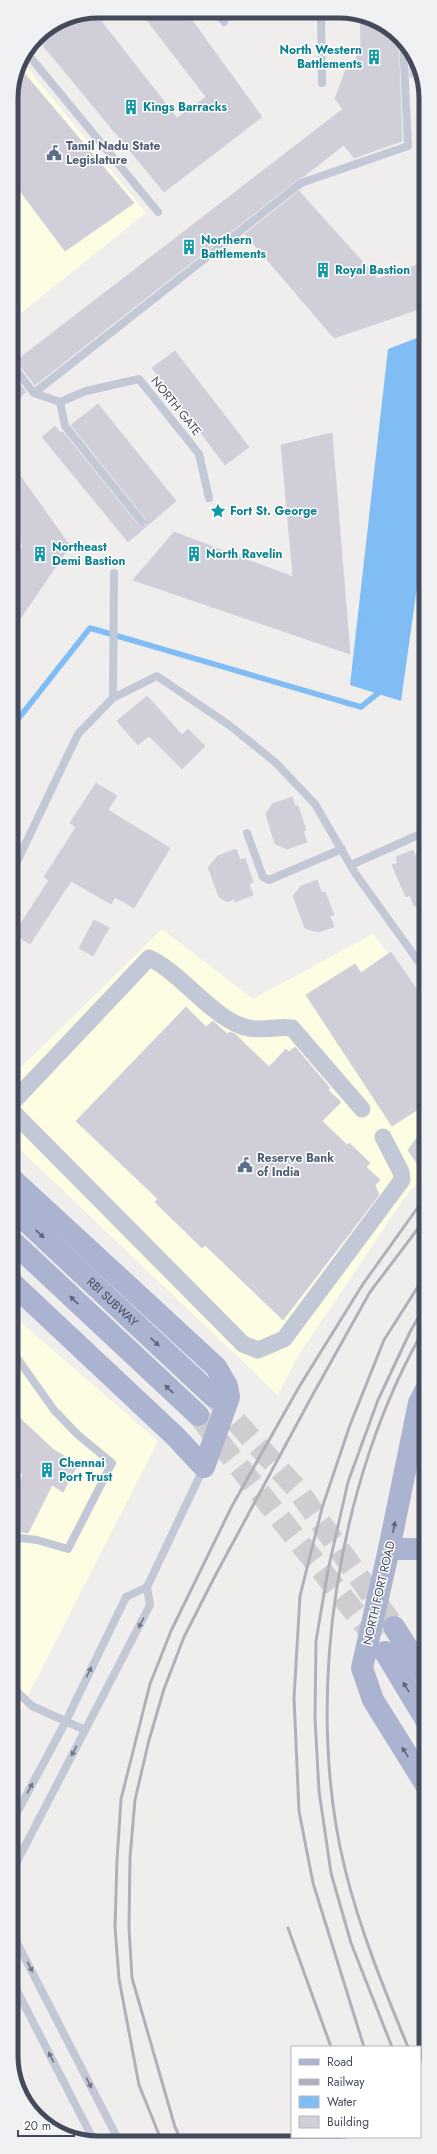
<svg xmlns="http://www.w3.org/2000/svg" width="437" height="2154" viewBox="0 0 437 2154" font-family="Jost,sans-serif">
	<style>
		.commercial { fill: #fdfde4 }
		.water { fill: #7fbdf4 }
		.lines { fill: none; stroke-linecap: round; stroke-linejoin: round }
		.stream { stroke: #7fbdf4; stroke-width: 5.5 }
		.building { fill: #d0cfd9; stroke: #d0d1da }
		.primary-tunnel { stroke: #cecdd0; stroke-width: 22; stroke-dasharray: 22 11; stroke-linecap: butt }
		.lane { stroke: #c2c8d6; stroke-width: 8 }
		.street { stroke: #c2c8d6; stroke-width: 17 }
		.primary { stroke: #aab3cf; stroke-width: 22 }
		.rail { stroke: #afb0b9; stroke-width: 3 }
		.oneway { fill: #5e6479 }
		.oneway2 { fill: #707687 }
		.labels { text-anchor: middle; stroke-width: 3; stroke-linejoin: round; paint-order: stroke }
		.culture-label { font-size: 12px; font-weight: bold; fill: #0d838f; stroke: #fff; text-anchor: start }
		.service-label { font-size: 12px; font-weight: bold; fill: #4e5e75; stroke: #fff; text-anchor: start }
		.street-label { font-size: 12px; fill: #444a5c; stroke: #fff }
		.rim { fill: none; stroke: #444a5c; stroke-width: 5 }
	</style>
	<rect width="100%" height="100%" fill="#f0eeed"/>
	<path class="commercial" d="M21,60L146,213L11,321V93L18,65Z
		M162,929L253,999L373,934L426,1003V1172L405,1197L298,1356L278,1395L11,1141V1077Z
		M12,1315L158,1441L12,1727Z"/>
	<path class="water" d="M425,335V530L401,701L350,685L388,349Z"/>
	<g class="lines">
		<path class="stream" d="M11,728L90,628L361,707L382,690"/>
	</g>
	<path class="building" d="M140,11L186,12L262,117L164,192L36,37L65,18L94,12L177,118L206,97Z
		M360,15L398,37L402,141L354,158L344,145L304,176L298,179L35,385L16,361L343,109L335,99L346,69L352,70L361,44Z
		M409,51L413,59L420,76L410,77Z
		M18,66L134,203L65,251L11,179V93Z
		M299,191L378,279L425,262V307L334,338L245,234Z
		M175,351L249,447L225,465L152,368Z
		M11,373L26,392L11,404Z
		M98,404L176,501L128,542L42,437L55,426L61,433L63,432L138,525L145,526L147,524L146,519L71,425Z
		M332,433L350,654L133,580L174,532L293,577L281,445Z
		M11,463L70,546L11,632V563L23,546L11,529Z
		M147,696L182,735L188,729L205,746L182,769L149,736L138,745L117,721Z
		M96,783L117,796L108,810L170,848L134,908L115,897L111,904L71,881L30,944L14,934L49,880L44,877L76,827L70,823Z
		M292,797L295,806H298L306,830L303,831L307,842L287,849L275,844L266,814L272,804Z
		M236,849L240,860L245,858L253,882L249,884L253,895L235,902L234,899L227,902L219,897L208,867L218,856Z
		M413,850L415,856L425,851L426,901L414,906L410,895L406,897L392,865L398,863L396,857Z
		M317,880L322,893L325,892L334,915L330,916L334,927L318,932L305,928L293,896L301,886Z
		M94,920L109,928L93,956L79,948Z
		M391,952L426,1003V1104L392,1126L306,995L355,964L361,973Z
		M186,1007L206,1027L213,1021L227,1034L230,1032L235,1034L269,1067L286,1049L289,1052L295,1047L330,1088L328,1090L341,1102L322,1121L347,1145L349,1143L370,1163L366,1167L380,1180L375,1185L379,1195L283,1320L205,1245L202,1248L155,1202L158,1199L76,1121Z
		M426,1126V1177L408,1150Z
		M12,1411L54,1450L78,1464L63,1492L52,1485L28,1533L12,1530V1497L23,1475L12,1464Z"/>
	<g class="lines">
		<path class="primary-tunnel" d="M214,1397L297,1489L394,1627
			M198,1415L380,1644"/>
		<path class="lane" d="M217,12L224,22
			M321,12L322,83
			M26,52L158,212
			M11,364L34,393L60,402L86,391L139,379L199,454L209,498
			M34,393L301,183L408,146L403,40
			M60,402L65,426L142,522
			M113,698L114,573
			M247,833L263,877L269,880L342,849
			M351,865L425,832
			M11,874L78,734L113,698L157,676L229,725L275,762L315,804L355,873L426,972
			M12,1351L54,1410L77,1434L112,1463L68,1549L37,1540L12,1537
			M12,1687L32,1706L85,1730
			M12,1822L66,1721L126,1597L147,1587
			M12,1871L150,1605L147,1587L204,1467
			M12,1933L119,2141
			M12,1981L94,2141"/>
		<path class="street" d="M11,1104L149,958C181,972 215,1022 249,1028C263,1031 278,1026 292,1028L362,1109
			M11,1110L243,1344L258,1350L284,1339L402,1180L401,1172L383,1137"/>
		<g class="primary">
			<path d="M11,1178L216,1367L227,1386L229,1397L204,1467L175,1436L12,1283"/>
			<path id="s1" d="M11,1207L214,1397"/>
			<path d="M11,1240L198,1415"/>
			<path d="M426,1389L419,1403L389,1549L362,1668L373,1700L426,1785"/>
			<path d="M389,1549H426"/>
			<path d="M394,1627L426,1677"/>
			<path d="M385,1652L426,1720"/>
		</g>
		<path class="rail" d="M288,1928L331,2047
			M364,2047L313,1883L299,1811L294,1698L300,1596L322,1508L350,1425L384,1340L426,1274
			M392,2047L351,1943L331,1873L319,1791L315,1718L316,1641L328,1570L348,1482L378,1400L410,1332L426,1304
			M408,2047C384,1989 360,1930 345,1869C303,1699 337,1477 426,1326
			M420,2074L422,2078
			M162,2142L139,2085L119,1979L115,1927L117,1860L121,1799L150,1684L171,1631L232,1506L299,1387L363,1284L426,1196
			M182,2142L175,2127L132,1978L129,1928L130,1857L135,1800L149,1740L164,1689L184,1637L215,1576L312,1396L370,1292L426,1218"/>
	</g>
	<defs><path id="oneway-solid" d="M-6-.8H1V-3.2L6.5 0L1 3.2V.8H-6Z"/></defs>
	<g class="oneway">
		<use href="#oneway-solid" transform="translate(40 1234) rotate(43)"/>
		<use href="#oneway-solid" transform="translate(74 1300) rotate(-137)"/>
		<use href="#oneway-solid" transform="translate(155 1342) rotate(43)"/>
		<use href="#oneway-solid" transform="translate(169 1389) rotate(-137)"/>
		<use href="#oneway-solid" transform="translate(394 1527) rotate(-79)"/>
		<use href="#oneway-solid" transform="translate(406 1687) rotate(-121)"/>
		<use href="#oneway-solid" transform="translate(405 1752) rotate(-122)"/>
	</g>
	<g class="oneway2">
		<use href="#oneway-solid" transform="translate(141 1623) rotate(117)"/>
		<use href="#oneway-solid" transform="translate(89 1672) rotate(-64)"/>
		<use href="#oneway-solid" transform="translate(74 1751) rotate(118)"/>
		<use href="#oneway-solid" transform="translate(30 1788) rotate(-62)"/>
		<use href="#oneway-solid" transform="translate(30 1967) rotate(63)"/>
		<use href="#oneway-solid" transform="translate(51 2057) rotate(-117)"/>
		<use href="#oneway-solid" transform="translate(89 2083) rotate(63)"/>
	</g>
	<defs>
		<g id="building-bare" transform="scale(1.2)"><path d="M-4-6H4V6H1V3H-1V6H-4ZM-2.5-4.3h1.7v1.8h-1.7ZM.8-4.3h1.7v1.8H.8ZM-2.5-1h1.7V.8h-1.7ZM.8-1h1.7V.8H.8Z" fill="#0f9aa8" stroke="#fff" stroke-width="2.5" paint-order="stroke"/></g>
		<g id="civic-bare" transform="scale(1.2)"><path d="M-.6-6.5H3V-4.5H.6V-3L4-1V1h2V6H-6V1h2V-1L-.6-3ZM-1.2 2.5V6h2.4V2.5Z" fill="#5c6f8a" stroke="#fff" stroke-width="2.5" paint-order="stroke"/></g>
		<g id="sight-bare" transform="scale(1.2)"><path d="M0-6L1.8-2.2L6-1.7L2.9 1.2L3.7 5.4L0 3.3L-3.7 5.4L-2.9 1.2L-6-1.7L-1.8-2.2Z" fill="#0f9aa8" stroke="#fff" stroke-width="2.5" paint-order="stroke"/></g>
	</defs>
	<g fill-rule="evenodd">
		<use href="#building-bare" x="374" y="57"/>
		<use href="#building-bare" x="131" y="107"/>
		<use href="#civic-bare" x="54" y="153"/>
		<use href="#building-bare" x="189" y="247"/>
		<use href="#building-bare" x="323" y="270"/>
		<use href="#sight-bare" x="218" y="511"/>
		<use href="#building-bare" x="40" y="554"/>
		<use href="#building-bare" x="194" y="554"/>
		<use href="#civic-bare" x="245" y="1165"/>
		<use href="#building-bare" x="47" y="1470"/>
	</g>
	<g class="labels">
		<g class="culture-label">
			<text x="362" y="54" text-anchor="end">North Western<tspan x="362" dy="14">Battlements</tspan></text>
			<text x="143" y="111">Kings Barracks</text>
			<text x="201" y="244">Northern<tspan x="201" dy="14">Battlements</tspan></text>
			<text x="335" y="274">Royal Bastion</text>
			<text x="230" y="515">Fort St. George</text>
			<text x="52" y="551">Northeast<tspan x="52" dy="14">Demi Bastion</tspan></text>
			<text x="206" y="558">North Ravelin</text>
			<text x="59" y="1467">Chennai<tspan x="59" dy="14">Port Trust</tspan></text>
		</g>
		<g class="service-label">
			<text x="66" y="150">Tamil Nadu State<tspan x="66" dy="14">Legislature</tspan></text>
			<text x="257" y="1162">Reserve Bank<tspan x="257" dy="14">of India</tspan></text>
		</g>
		<g class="street-label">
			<text transform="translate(176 406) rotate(51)" y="4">NORTH GATE</text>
			<text dy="4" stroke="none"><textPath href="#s1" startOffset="139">RBI SUBWAY</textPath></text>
			<text transform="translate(379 1593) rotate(-77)" y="4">NORTH FORT ROAD</text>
		</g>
	</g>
	<path d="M0 0H437V2154H0ZM98 18H339A80 80 0 0 1 419 98V2056A80 80 0 0 1 339 2136H98A80 80 0 0 1 18 2056V98A80 80 0 0 1 98 18Z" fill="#f0f1f2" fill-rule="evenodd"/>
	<path class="rim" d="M98 18H339A80 80 0 0 1 419 98V2056A80 80 0 0 1 339 2136H98A80 80 0 0 1 18 2056V98A80 80 0 0 1 98 18Z"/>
	<rect x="291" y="2046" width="130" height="92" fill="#ffffff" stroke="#b4b7be"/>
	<rect x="299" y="2059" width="20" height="6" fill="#aab3cf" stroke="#b4b7be"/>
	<text x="327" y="2066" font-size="12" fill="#444a5c">Road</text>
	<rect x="299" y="2079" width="20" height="6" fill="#afb0b9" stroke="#b4b7be"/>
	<text x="327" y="2086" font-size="12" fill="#444a5c">Railway</text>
	<rect x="299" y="2096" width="20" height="12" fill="#7fbdf4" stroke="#b4b7be"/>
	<text x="327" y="2106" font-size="12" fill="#444a5c">Water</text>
	<rect x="299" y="2116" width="20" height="12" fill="#d0cfd9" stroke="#b4b7be"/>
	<text x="327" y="2126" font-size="12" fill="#444a5c">Building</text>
	<path d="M18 2130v6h56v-6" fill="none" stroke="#444a5c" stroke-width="2"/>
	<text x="24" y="2130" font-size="12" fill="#444a5c" stroke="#ffffff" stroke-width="3" paint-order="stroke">20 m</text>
</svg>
